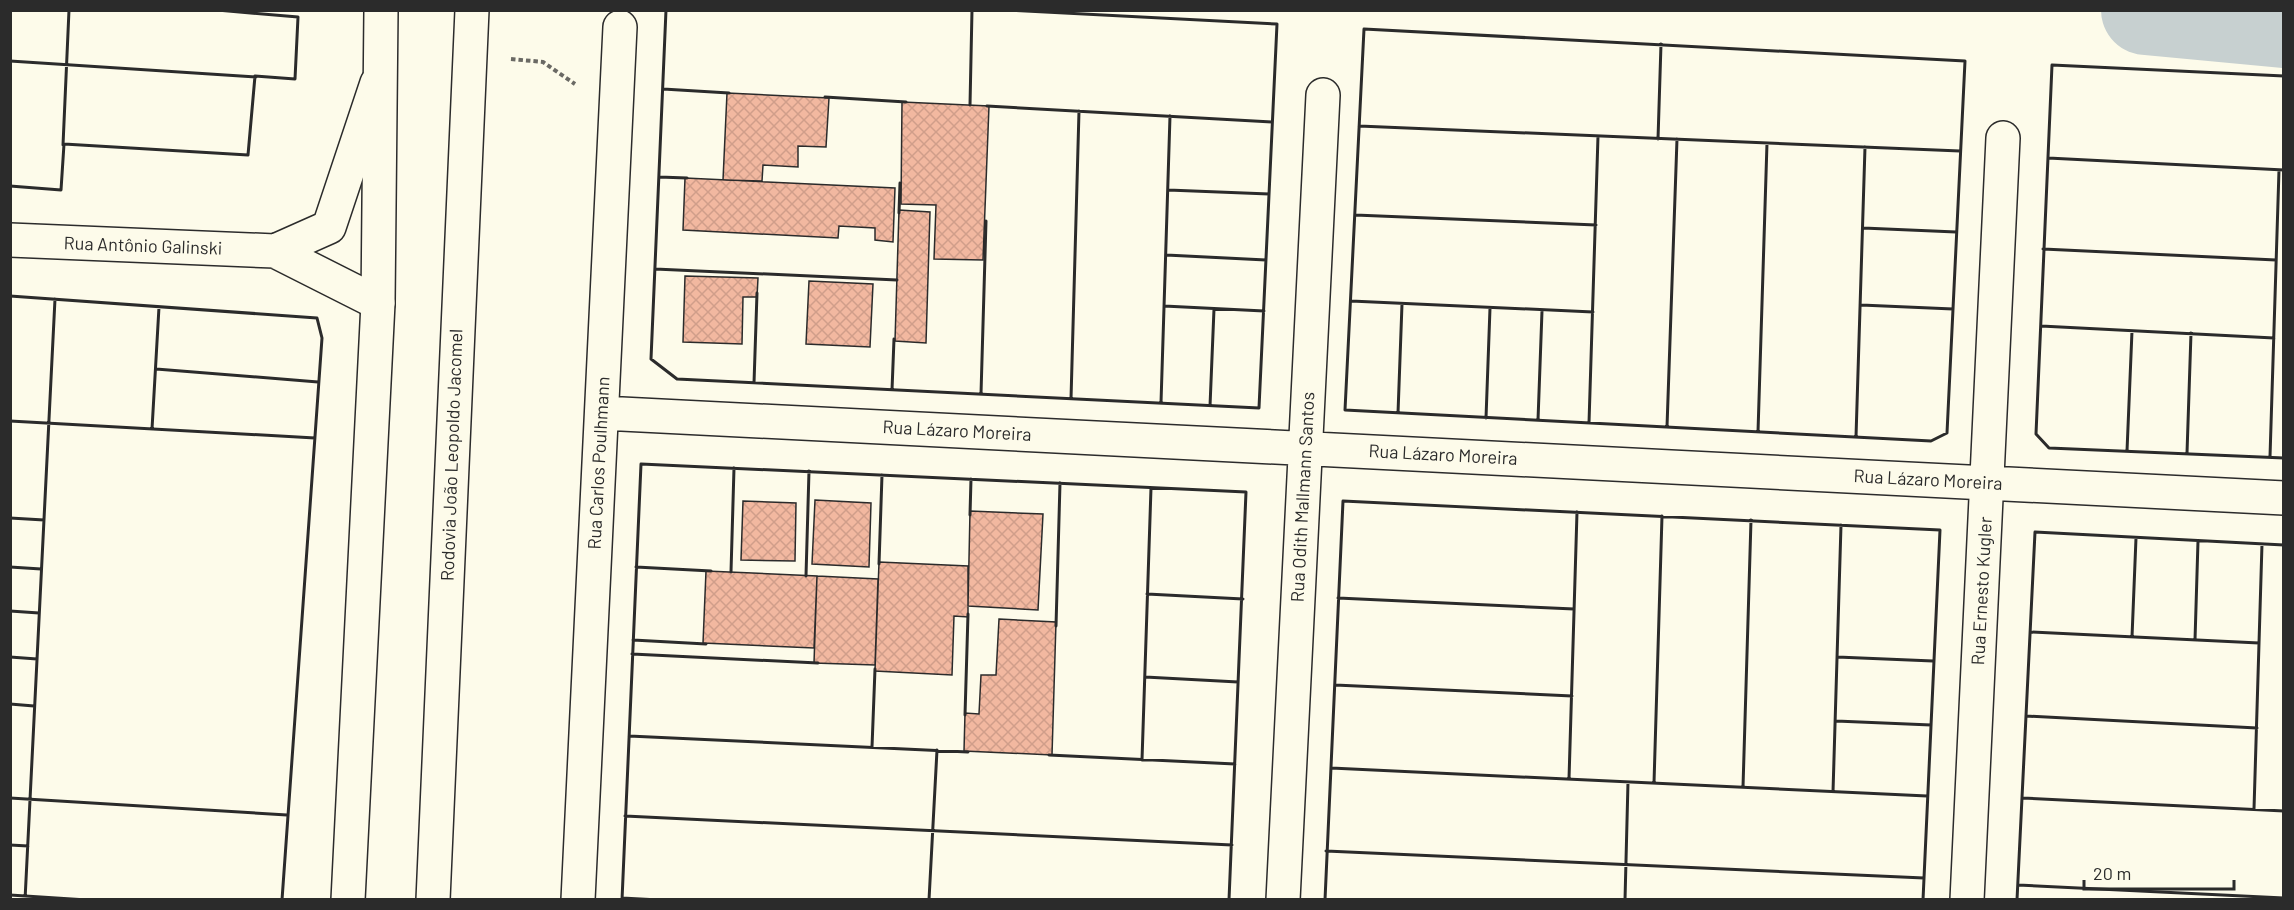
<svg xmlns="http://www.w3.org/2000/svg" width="2294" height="910" viewBox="0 0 2294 910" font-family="Barlow,sans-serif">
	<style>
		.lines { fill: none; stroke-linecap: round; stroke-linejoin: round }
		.river { stroke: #c7d0d0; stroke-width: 90 }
		.building { fill: url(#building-cross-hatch); stroke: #2b2b2b; stroke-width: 1.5 }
		.minor-casing { stroke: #2b2b2b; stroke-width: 36 }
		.trunk-casing { stroke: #2b2b2b; stroke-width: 36 }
		.path { stroke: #6a6964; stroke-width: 4; stroke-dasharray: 4.5 3; stroke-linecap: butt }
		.minor { stroke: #fdfbea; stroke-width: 33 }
		.trunk { stroke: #fdfbea; stroke-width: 33 }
		.wall { stroke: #2b2b2b; stroke-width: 3 }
		.labels { text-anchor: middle; stroke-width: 4.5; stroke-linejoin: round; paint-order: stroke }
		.street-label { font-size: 18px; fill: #2b2b2b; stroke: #fdfbea }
	</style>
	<defs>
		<pattern id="building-cross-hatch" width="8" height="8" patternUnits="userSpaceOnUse" patternTransform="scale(1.5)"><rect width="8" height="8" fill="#f2b8a0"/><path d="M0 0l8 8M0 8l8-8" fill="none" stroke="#d09e8a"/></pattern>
	</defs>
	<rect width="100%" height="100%" fill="#fdfbea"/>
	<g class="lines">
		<path class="river" d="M2146,10L2284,23"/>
	</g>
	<path class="building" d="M727,93L829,98L826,147L798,146V167L763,165L762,181L723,180Z
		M902,102L989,106L983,260L934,259L936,205L901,204Z
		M685,178L895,188L893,242L875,240V228L839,226L838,238L683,230Z
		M899,210L930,212L926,343L895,341Z
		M685,276L758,278L757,297H743L742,344L683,342Z
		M809,281L873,284L870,347L806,344Z
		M815,500L871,503L869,567L812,564Z
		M743,501L796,503L795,561L741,560Z
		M970,511L1043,514L1038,610L968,606Z
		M879,562L968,566V617L954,616L952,675L875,671Z
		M706,571L817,576L814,648L703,643Z
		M817,576L878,579L875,665L814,663Z
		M999,619L1056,622L1052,755L964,751L965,713L979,714L981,675H996Z"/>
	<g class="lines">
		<g class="minor-casing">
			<path id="minor" d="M10,240L275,251L378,303
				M275,251L329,227L377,83
				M602,413L2284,498
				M578,900L620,27
				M1283,900L1323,95
				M1967,900L2003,138"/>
		</g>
		<g class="trunk-casing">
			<path id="trunk" d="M348,900L378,303L381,10
				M433,900L472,10"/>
		</g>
		<path class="path" d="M511,59L543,62L575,84"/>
		<use href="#minor" class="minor"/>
		<use href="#trunk" class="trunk"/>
		<path class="wall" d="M666,10L651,359L677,379L1259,408L1277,24L1008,10
			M1364,29L1965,61L1947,433L1931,441L1345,410Z
			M10,61L256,77
			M2284,76L2052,65L2036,434L2049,448L2284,458
			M663,89L729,93
			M825,97L906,102
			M970,105L972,10
			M987,106L1272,122
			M1359,126L1960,151
			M1658,139L1661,44
			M63,145L69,10
			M2048,158L2284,170
			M659,177L687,178
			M10,186L61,190L64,144L248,155L255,76L295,79L298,17L217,10
			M1168,190L1269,194
			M899,213L900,183
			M1355,215L1596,225
			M1863,228L1956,232
			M2043,249L2276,260
			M1166,255L1266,260
			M655,269L897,280
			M10,296L317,318L322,338L282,900
			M1351,301L1593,312
			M1861,305L1953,309
			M1164,306L1264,311
			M2041,326L2274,338
			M156,369L318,382
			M754,383L757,293
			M892,390L894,339
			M981,394L986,221
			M1071,399L1079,111
			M1161,403L1170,116
			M1210,406L1214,309
			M1398,413L1402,304
			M1486,418L1490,308
			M1538,420L1542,311
			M10,421L315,438
			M1589,423L1598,136
			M1667,427L1677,139
			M152,429L159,307
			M1758,432L1767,143
			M1856,437L1865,147
			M2127,451L2132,331
			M2187,453L2191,333
			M2270,457L2279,170
			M970,515L971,479
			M10,518L44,520
			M879,564L882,475
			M10,567L41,569
			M636,567L711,571
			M731,572L734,468
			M806,576L809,471
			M1147,594L1243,599
			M1338,598L1574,609
			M10,611L39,613
			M1056,626L1060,483
			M2030,632L2259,643
			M2132,637L2136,538
			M633,640L706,644
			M2195,640L2198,541
			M632,654L818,663
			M10,657L37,659
			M1837,657L1933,661
			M1145,677L1238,682
			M1335,685L1572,696
			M10,704L34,706
			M965,715L968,614
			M2026,716L2257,728
			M1836,721L1931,725
			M629,736L968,752
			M872,747L875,669
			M1049,755L1235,764
			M1142,760L1151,488
			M1331,768L1927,796
			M1569,779L1577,512
			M1654,783L1662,516
			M1743,787L1751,520
			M1833,792L1841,525
			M10,798L287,815
			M2022,798L2284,811
			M2254,809L2262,544
			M625,816L1232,845
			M10,845L28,846
			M1326,851L1924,878
			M2018,885L2284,898
			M10,895L87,900
			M622,898L659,900
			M25,900L55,299
			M622,900L641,464L1246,492L1229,900
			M929,900L937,750
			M1325,900L1343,501L1940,530L1923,900
			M1625,900L1628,782
			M2017,900L2035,532L2284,545"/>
	</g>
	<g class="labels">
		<g class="street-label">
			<text transform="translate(143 246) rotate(2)" y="6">Rua Antônio Galinski</text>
			<text transform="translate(957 431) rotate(3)" y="6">Rua Lázaro Moreira</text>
			<text transform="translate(452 455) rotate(-88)" y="6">Rodovia João Leopoldo Jacomel</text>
			<text transform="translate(1443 455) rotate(3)" y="6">Rua Lázaro Moreira</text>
			<text transform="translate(599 463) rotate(-87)" y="6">Rua Carlos Poulhmann</text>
			<text transform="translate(1928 480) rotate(3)" y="6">Rua Lázaro Moreira</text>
			<text transform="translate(1303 497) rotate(-87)" y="6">Rua Odith Mallmann Santos</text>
			<text transform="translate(1982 591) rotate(-87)" y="6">Rua Ernesto Kugler</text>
		</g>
	</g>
	<rect width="2294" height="910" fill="none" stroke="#2b2b2b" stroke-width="24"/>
	<path d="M2084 880v9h150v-9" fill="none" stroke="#2b2b2b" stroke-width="3"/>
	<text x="2093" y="880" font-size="18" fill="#2b2b2b" stroke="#fdfbea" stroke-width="4.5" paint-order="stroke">20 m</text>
</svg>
